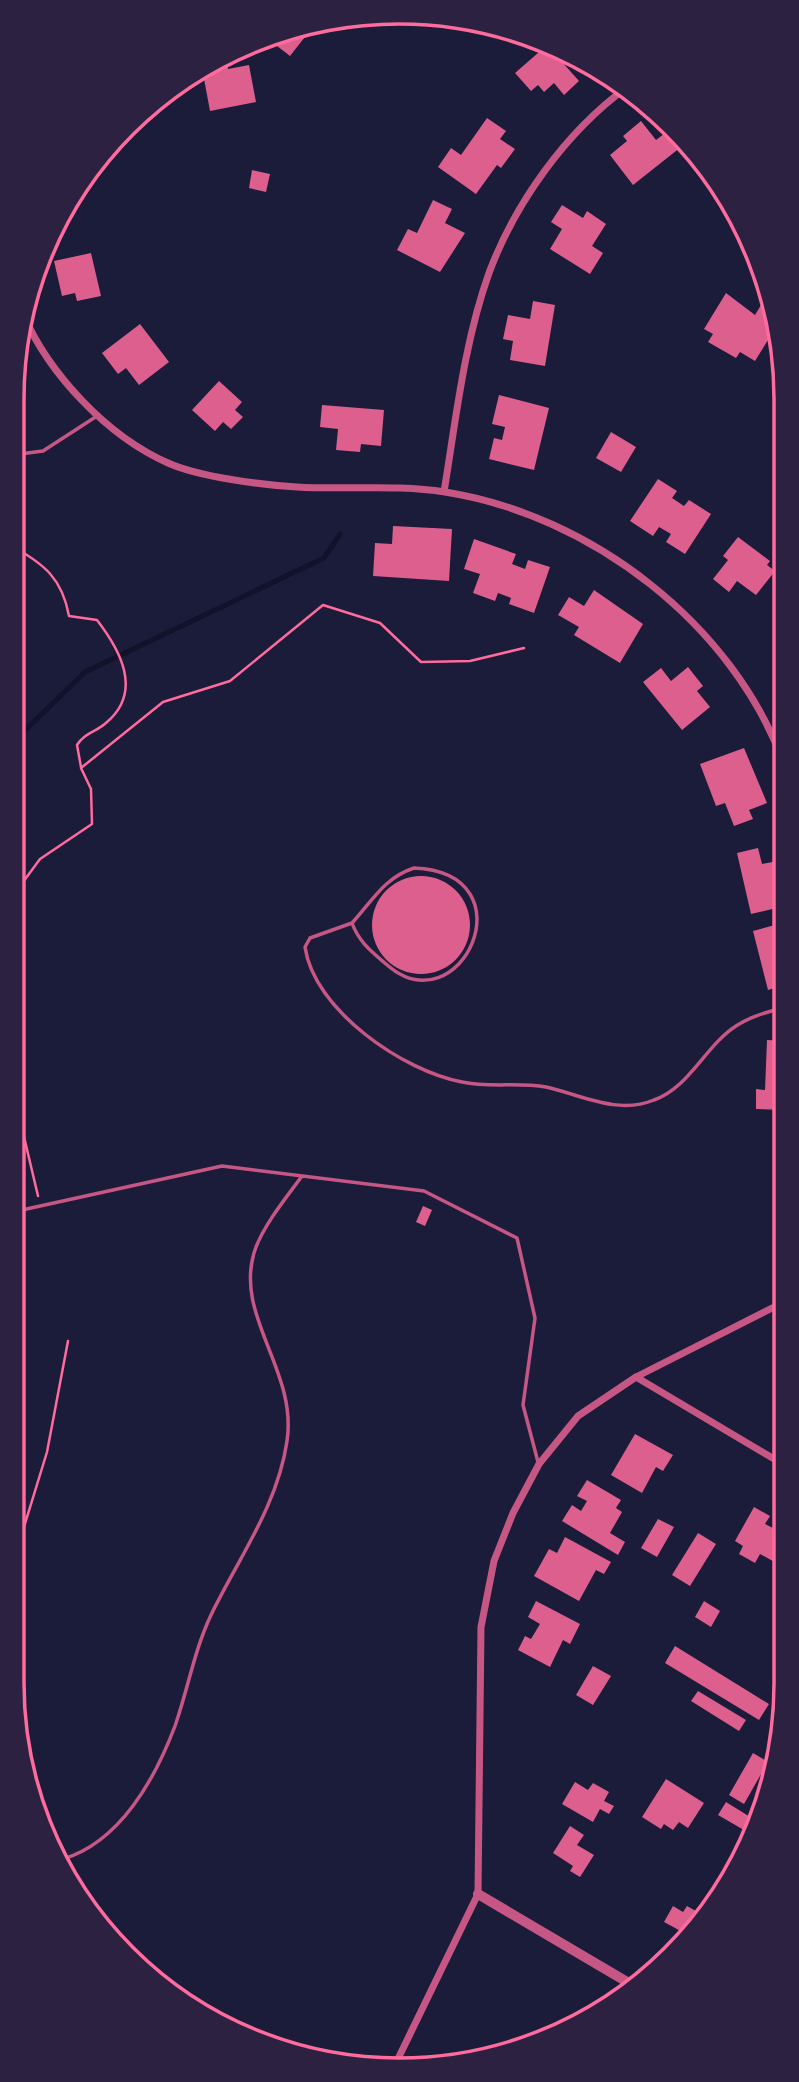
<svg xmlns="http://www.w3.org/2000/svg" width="799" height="2082" viewBox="0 0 799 2082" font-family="'DejaVu Sans',sans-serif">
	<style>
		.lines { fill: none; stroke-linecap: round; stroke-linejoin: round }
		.stream { stroke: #12122b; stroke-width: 5 }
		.building { fill: #dd5f8e }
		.path { stroke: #ff6b9d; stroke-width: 2.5 }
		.service { stroke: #c65784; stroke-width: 3.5 }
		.minor { stroke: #c65784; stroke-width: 7 }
		.tertiary { stroke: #c65784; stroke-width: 10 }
		.rim { fill: none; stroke: #ff6b9d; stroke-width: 3.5 }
	</style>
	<rect width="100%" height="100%" fill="#1b1b3a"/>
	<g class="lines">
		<path class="stream" d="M12,743L85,672L324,558L340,534"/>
	</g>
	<path class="building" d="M312,28L290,56L272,42Z
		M546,46L570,57L563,63L579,81L564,95L554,83L544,92L538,85L531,91L515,73Z
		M223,58H226L228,69L249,65L256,102L210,111L202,68Z
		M487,118L506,131L500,139L515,149L501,168L497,165L476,194L438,167L451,148L461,155Z
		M641,121L656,140L668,131L681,147L633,185L610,155L627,141L623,136Z
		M252,170L270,174L266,192L249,188Z
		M433,200L452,209L445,223L465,233L440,272L397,250L408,229L417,233Z
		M562,205L583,218L587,211L606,224L592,246L603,253L590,274L550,249L562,229L551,222Z
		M91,253L101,296L77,301L75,293L62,296L54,261Z
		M726,293L755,315L761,305L772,312L781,341L771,335L755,361L740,352L736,358L708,342L713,334L704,329Z
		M533,301L555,305L545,366L510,360L513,341L503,339L508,315L530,319Z
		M140,324L169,362L139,385L126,368L118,374L102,353Z
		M219,381L242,402L235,410L243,417L231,429L223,422L215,431L192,410Z
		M499,395L549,408L534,470L489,459L494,438L502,440L505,427L492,424Z
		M322,405L384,410L381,446L361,444L360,452L336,450L338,429L320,427Z
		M611,432L636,447L621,472L596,458Z
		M658,479L677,491L672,498L684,506L689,500L711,514L685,554L666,542L671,534L659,527L653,536L630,521Z
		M393,526L452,529L449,581L373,576L375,543L392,544Z
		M738,537L770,561L767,565L775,571L756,595L737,581L729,592L713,579L728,560L723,556Z
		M474,539L516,554L512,564L525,569L528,560L550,567L534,613L509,604L511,598L498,593L495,601L473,593L480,574L464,569Z
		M594,590L643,624L620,663L574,635L579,627L558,615L569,597L584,606Z
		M688,667L703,686L697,691L710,707L682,730L643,682L661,668L671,681Z
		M744,748L767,803L749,810L753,819L734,826L725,803L716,806L700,764Z
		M758,848L762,864L783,860L785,906L751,914L737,853Z
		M372 925a49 49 0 1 1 98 0a49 49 0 1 1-98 0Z
		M775,925L779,940L785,939V985L768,990L753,931Z
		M767,1040L785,1041V1110L756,1109V1089L765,1090Z
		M423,1206L432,1210L425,1226L416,1222Z
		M635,1434L673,1455L663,1471L656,1467L642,1493L611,1475Z
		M587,1480L621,1500L616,1508L622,1512L610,1533L625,1542L618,1555L562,1521L572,1505L581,1511L587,1501L577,1496Z
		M754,1507L770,1516L765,1524L775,1529L780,1519L786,1523V1549L778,1564L760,1554L755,1563L739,1554L743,1546L735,1541Z
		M658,1519L674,1527L657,1557L641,1548Z
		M698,1533L716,1544L690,1586L672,1575Z
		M565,1537L611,1562L604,1574L596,1570L579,1601L534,1576L549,1549L557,1553Z
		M536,1601L580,1624L570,1644L563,1640L550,1667L518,1650L525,1636L531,1639L540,1624L528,1617Z
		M704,1601L720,1611L711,1627L695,1617Z
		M675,1646L769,1704L759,1720L665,1663Z
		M593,1666L611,1676L593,1705L576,1695Z
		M698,1691L746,1720L739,1731L691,1701Z
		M753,1753L768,1762L744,1804L729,1795Z
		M666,1779L704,1803L688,1828L679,1822L673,1830L664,1824L661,1829L642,1817Z
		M575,1782L588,1790L593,1783L609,1792L604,1801L614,1806L609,1814L600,1809L593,1822L562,1804Z
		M726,1802L755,1820L749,1833L718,1815Z
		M570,1826L584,1835L577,1845L594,1855L580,1877L570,1871L573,1866L553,1853Z
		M673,1906L683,1912L687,1906L701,1914L688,1935L664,1922Z"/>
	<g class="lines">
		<path class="path" d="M12,546C44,564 62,578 69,616L97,620C120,650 143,691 107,722C97,732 85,732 77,745L81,767
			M12,897L40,859L92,824L91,789L81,768L163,702L230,681L323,605L380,623L421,662L470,661L524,648
			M12,1086L38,1196
			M12,1566L47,1452L68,1341"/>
		<path class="service" d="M12,455L43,451L97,416
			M414,868C533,873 460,1030 386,964C371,951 359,942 352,923C373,900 384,878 414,868Z
			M352,923L310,938L305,947C314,1010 403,1071 462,1082C490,1088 518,1082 546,1087C582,1095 617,1115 654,1100C690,1087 705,1046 736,1026C751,1016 768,1012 785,1007
			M12,1218L22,1210L222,1166L424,1191L517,1238L535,1318L523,1405L538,1462
			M63,1859C120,1842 155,1779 175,1726C188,1689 194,1651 211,1615C238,1559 278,1505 287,1441C298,1369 231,1314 256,1247C266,1222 286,1198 302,1176"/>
		<path class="minor" d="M23,314C49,374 107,436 168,463C199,477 263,485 297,487C346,490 396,484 445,492C591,515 733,624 784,764
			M444,492C456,419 464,343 489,273C515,203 566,132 626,88
			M636,1377L786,1466
			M395,2065L478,1894L481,1627L494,1561L513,1513L539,1464L578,1416L636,1377L786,1301"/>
		<path class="tertiary" d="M478,1894L634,1986"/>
	</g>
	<path d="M0 0H799V2082H0ZM399 24H399A375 375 0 0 1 774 399V1683A375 375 0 0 1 399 2058H399A375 375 0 0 1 24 1683V399A375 375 0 0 1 399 24Z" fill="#2d2142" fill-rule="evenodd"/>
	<path class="rim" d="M399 24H399A375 375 0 0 1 774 399V1683A375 375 0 0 1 399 2058H399A375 375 0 0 1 24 1683V399A375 375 0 0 1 399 24Z"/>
</svg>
